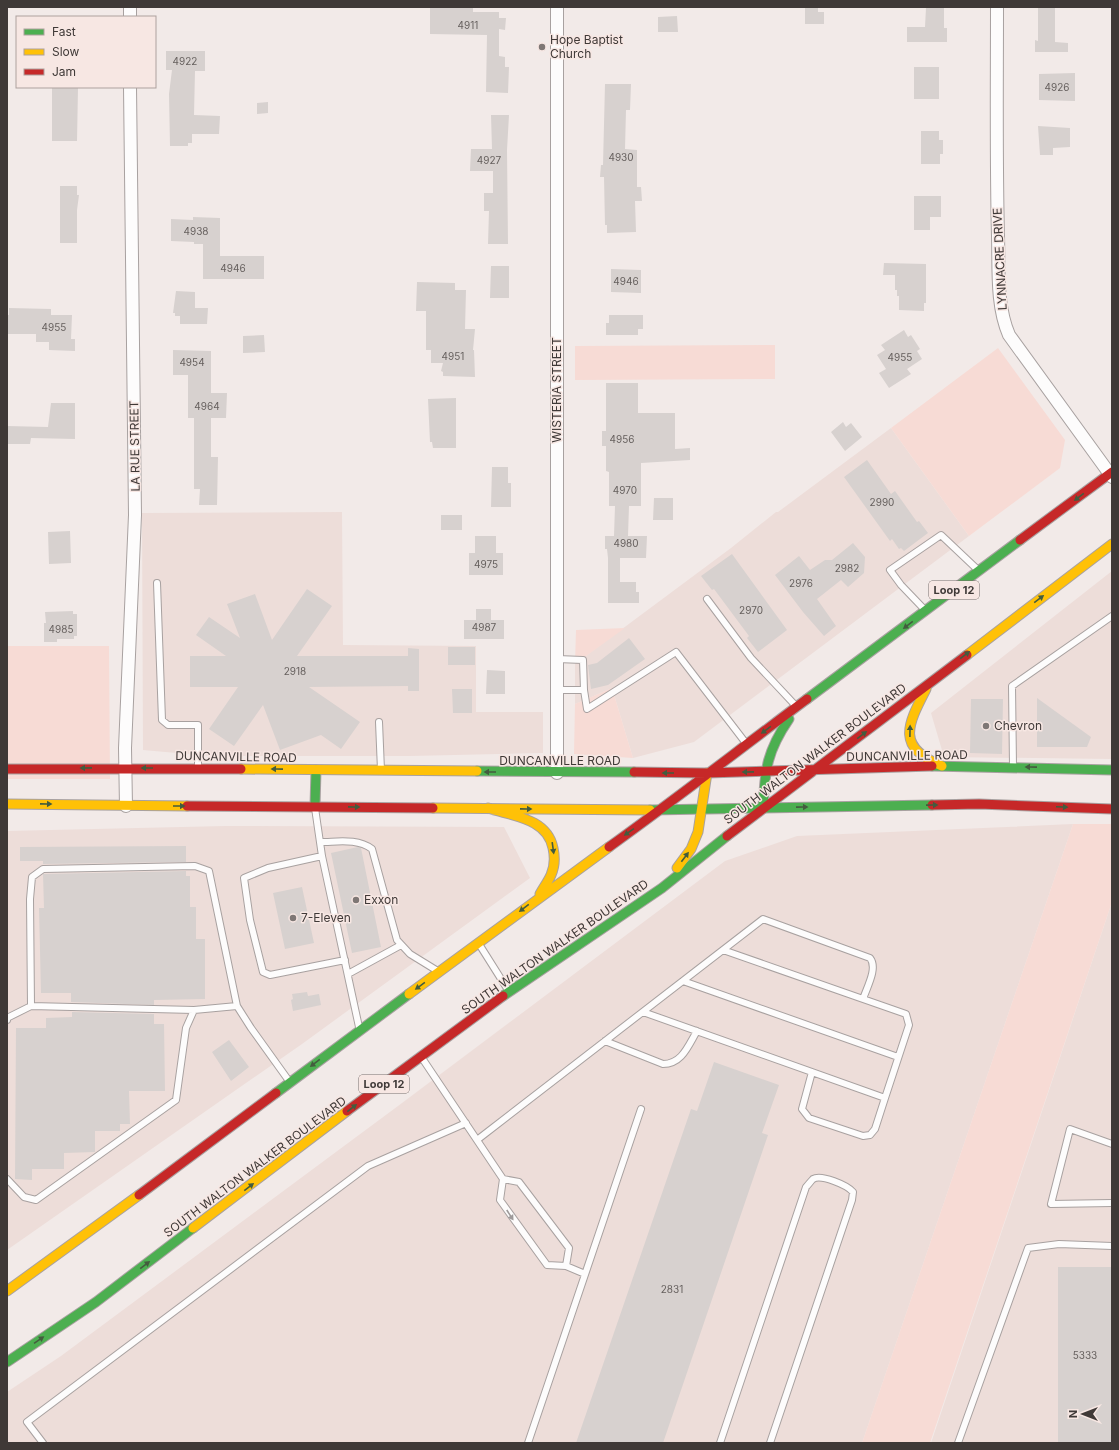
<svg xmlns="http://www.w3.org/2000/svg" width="1119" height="1450" viewBox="0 0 1119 1450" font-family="Inter,sans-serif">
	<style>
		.built { fill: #edddd9 }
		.green { fill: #f7dbd5 }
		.building { fill: #d7d1cf }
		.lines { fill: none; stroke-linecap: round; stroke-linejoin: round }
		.lane-casing { stroke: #a8a1a0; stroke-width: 8 }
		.street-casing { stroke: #a8a1a0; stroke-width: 14 }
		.fast-casing { stroke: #a8a1a0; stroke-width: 11 }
		.slow-casing { stroke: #a8a1a0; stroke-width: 11 }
		.jam-casing { stroke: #a8a1a0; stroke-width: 11 }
		.lane { stroke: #fdfcfc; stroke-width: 6 }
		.street { stroke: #fdfcfc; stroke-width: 12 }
		.fast { stroke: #4caf50; stroke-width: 9 }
		.slow { stroke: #ffc107; stroke-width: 9 }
		.jam { stroke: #c62828; stroke-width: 9 }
		.oneway { fill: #435c3e }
		.oneway2 { fill: #9e9a9a }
		.poi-dot { fill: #7e7775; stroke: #f7e7e3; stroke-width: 1.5 }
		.labels { text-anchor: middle; stroke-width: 3; stroke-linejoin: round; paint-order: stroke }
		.number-label { font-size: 10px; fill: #655f5d }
		.shield { fill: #f7e7e3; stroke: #766d6b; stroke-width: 1 }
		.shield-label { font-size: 11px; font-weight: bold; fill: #3f3937 }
		.poi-label { font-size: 12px; fill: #3f3937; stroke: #f7e7e3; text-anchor: start }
		.street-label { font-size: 12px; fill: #3f3937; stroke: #f7e7e3 }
	</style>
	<rect width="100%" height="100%" fill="#f2eae8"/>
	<path class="built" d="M891,428L969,536L694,742L633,758L612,688L575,704V664L731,548L776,512H778Z
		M342,512L343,645L476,646V712H543V753L410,756H210L143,750L142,513Z
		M1112,571V759L944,757L931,713Z
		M1073,824L862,1443H7V1392L61,1356L398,1106L725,861L797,836Z
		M225,826L504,827L530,878L302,1044L7,1250V831Z
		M1112,902V1443H931Z"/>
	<path class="green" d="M775,345V379L575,380V346Z
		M998,348L1065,440L1060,468L969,536L891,428Z
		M625,628L575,664L576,630Z
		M7,646H109L110,779H7Z
		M612,688L633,758L574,754L575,704Z
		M1073,824H1112V902L930,1443H862Z"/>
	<path class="building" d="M430,7H473V12H499V18H506L505,30L499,29V56L505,57V67H509L508,93L486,92L487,35L430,34Z
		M805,7H818V12H824V24H805Z
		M1038,7H1055V42L1068,43V52H1035V40L1038,41Z
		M926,8H944V28H947V42H907V27H925Z
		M677,16L678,32H658V17Z
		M166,51H205V71H195L194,115L220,116L219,134H192V143H188V146H170L169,94L172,70H166Z
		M914,67H939V99H914Z
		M1075,73V101L1039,100V74Z
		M605,84H631L630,110H626L625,149L637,150V187H641L642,201H635L636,232L607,233V225H605L604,177H600L601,165H603Z
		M52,88H78L77,141H52Z
		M268,102V113L257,114V103Z
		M491,115H509L507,150L508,244H488L489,211H484V193H493V171H470L471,149H492Z
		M1038,126L1070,128V147L1053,148V155H1040Z
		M921,131H939V140H943V154H940V164H921Z
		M60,186H77V195H79L77,210V243H60Z
		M914,196H941V217H930V230H914Z
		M193,217L220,218V256H264V279H203V244H194V242L171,241V219L193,220Z
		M884,263L926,264V303H924V311L899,310V296H897V290H895V275H883Z
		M491,266H509V298H490Z
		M611,269L641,270V293L611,292Z
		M417,282L455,283V290H466L465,329H475L473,350H474L475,377L443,376V372L441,371L443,363H431V350H426V311H416Z
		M176,291L195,292V308H208L207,324H180V316H175V313H173Z
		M9,308L51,309V315H72L71,339H75V351L49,350V342H36V334H7V315H9Z
		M609,315H643V329H638V335H606V323H609Z
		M904,330L908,337L911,335L920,349L917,351L922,359L907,369L911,374L889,388L879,373L886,369L877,355L885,350L881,345Z
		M264,335L265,352L243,353V336Z
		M173,350L211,351V393H227L226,418H211V457H218L217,505H199L200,489H194V418H188V375H173Z
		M606,383H638V413H675V449L690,448V460L641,463V506H629L628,536H647L646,558H620V582H636V592H639V603H608V558L607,549H605V536H614L615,506H609V472L606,471V446H602V431H606Z
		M456,398V448H433L432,442H430L428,399Z
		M51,403H75V439L31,438L30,444H7V426L48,427Z
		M843,422L846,427L851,423L862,437L845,451L831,432Z
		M867,460L891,494L895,491L917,522L919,521L928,533L904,551L901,548L899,549L892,539L890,541L844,477Z
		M492,467H508V483H511V507H491Z
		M654,498H673V520H653Z
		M441,515H462V530H441Z
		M70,531L71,563L49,564L48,532Z
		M475,536H496V553H503V575H469V553H475Z
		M853,543L865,557L864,573L848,587L841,580L817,599L836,626L824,636L803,612L775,575L799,556L810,570L825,560H832Z
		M732,554L787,630L758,652L747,638L749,636L714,589L712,590L701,576Z
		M307,589L332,606L297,656H408V648L419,649V691H408V686L309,687L360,722L341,749L321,735L280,750L263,705L234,746L209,729L238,687H190V656H226L196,635L209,617L240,638L227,604L255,594L272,640Z
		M476,609H491V620H504V639H464V620H476Z
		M73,611V614H77V636H74V639H57V642H44V623H46L45,612Z
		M629,638L645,659L608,685L591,689L588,665L597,663Z
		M448,647H475V665H448Z
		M487,670L505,671V694H486Z
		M452,689H472V713H453Z
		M1037,698L1091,737L1087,747H1037Z
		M971,699H1003L1002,754L970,753Z
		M186,846V862L43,864V861H20V847Z
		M358,847L361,848L381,947L352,953L331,853Z
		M186,871V876H190V907H196V939H205V999L154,1000V1005L71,1002V993H41L39,908H44L43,874Z
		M302,887L314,943L285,949L273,893Z
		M307,992L308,996L319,994L321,1005L293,1011L291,1000L293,999L292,994Z
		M72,1012L154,1014V1024H164L165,1091H129L130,1124H120V1131H95V1152L64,1153V1169H32V1180L15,1179L16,1028H46V1018L72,1017Z
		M229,1040L249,1067L231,1081L212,1052Z
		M714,1062L779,1085L762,1133L768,1135L663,1443H576L691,1109L697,1111Z
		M1058,1267H1112V1443H1058Z"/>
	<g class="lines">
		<g class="lane-casing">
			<path id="lane" d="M157,583L162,720L168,725H198V767
				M707,599L751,658L795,705
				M924,609L901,585L890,570L941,535L978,570
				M557,659L583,660L584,690
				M557,690H584L587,709L676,652L745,742
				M379,722L381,770
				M1013,766L1012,686L1112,616
				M315,808L322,856L359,1027
				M320,842C338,842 357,838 372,849L397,940L410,954L436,970
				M322,856L268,868L244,878L250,920L263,972L270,975L345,960
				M479,944L508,990
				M723,950L863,999
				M348,974L401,945
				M683,981L898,1057
				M31,1006L194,1010
				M7,1020V1018L31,1006L30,899L32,877L43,869L195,866L209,871L237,1006L251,1028L289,1081
				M605,1041L663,1064C682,1064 688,1046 697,1031
				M422,1058L503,1179L500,1200L547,1265L566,1266L569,1248L519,1182L503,1179
				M812,1072L802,1109L809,1118L863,1136L870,1135L875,1129L885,1098
				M477,1140L763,919L870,958C878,968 867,987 863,999L906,1014L909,1025L885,1098L643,1012
				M1112,1144L1070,1129L1051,1204L1112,1203
				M7,1179L24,1197L36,1200L176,1100L186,1028L194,1010L237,1006
				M566,1266L585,1274
				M43,1443L27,1422L368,1166L466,1123
				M528,1443L641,1109
				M720,1443L806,1187C808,1185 811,1181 813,1179C821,1174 847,1185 853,1192L852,1200L770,1443
				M958,1443L1028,1248L1059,1244L1112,1246"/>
		</g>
		<g class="street-casing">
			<path id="street" d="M130,7V17
				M997,7C997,83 996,160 998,236C999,268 996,305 1009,335L1112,477
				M557,773V7
				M126,806L125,748L135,515L130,87"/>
		</g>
		<g class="fast-casing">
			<path id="fast" d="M807,699L1020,540
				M932,766L1112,770
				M477,771L634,772
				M315,806L316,770
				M763,807C765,769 767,751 789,719
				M650,810L932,805
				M503,996L662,888L727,836
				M276,1093L409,994
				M7,1362L96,1302L193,1228"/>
		</g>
		<g class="slow-casing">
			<path id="slow" d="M967,655L1112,544
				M926,689C907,726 896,747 942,766
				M241,769L477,771
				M7,804L187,806
				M433,808L650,810
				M488,808C512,816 547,818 553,848C555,857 555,866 551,875C548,882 543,888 540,894
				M677,868L691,849L698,832L707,773
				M409,994L609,847
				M193,1228L347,1111
				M7,1291L139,1195"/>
		</g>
		<g class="jam-casing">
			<path id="jam" d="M1020,540L1112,472
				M7,769H241
				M634,772L707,773L932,766
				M932,805L979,804L1112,809
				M187,806L433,808
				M727,836L967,655
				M609,847C676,799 741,748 807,699
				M347,1111L503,996
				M139,1195L276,1093"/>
		</g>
		<use href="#lane" class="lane"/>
		<use href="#street" class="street"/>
		<use href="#fast" class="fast"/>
		<use href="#slow" class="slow"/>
		<use href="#jam" class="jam"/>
	</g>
	<defs><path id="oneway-solid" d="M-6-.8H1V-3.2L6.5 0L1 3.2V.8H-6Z"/></defs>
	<g class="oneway">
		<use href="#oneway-solid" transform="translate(1079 497) rotate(143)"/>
		<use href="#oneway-solid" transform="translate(1039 599) rotate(-37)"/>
		<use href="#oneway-solid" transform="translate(908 625) rotate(143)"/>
		<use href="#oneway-solid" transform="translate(965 655) rotate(-37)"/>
		<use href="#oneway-solid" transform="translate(766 730) rotate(144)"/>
		<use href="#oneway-solid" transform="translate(910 731) rotate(-89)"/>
		<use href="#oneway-solid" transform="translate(862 735) rotate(-37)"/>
		<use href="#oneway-solid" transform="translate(1031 767) rotate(-179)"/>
		<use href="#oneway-solid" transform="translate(86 768) rotate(179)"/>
		<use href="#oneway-solid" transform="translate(147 768) rotate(-180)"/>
		<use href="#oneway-solid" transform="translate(277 769) rotate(-179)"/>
		<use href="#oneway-solid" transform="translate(490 772) rotate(-180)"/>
		<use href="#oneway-solid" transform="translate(748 772) rotate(179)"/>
		<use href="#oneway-solid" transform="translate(668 773) rotate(-180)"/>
		<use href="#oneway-solid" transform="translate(46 804) rotate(1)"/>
		<use href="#oneway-solid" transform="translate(932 805) rotate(-1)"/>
		<use href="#oneway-solid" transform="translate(179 806)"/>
		<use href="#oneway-solid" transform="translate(354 807) rotate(1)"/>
		<use href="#oneway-solid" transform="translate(802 807) rotate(-1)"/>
		<use href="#oneway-solid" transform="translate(1062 807) rotate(2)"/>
		<use href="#oneway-solid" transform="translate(526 809) rotate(1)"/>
		<use href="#oneway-solid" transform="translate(629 832) rotate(145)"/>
		<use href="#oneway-solid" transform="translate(553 848) rotate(82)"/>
		<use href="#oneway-solid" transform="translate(685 857) rotate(-53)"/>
		<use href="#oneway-solid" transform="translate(524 908) rotate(143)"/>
		<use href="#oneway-solid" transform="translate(420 986) rotate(144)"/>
		<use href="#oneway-solid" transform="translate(315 1063) rotate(143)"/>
		<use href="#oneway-solid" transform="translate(352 1108) rotate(-38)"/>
		<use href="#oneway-solid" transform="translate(249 1187) rotate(-38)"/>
		<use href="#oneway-solid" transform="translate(145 1265) rotate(-37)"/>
		<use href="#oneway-solid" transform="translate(39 1340) rotate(-34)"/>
	</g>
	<use class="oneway2" href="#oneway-solid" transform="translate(510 1215) rotate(57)"/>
	<g class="poi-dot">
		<circle cx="542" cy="47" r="4"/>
		<circle cx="986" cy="726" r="4"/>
		<circle cx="356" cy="900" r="4"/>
		<circle cx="293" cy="918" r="4"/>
	</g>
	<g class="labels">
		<g class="number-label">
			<text x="468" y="29">4911</text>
			<text x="185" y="65">4922</text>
			<text x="1057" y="91">4926</text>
			<text x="621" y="161">4930</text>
			<text x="489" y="164">4927</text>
			<text x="196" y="235">4938</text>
			<text x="233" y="272">4946</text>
			<text x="626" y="285">4946</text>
			<text x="54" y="331">4955</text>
			<text x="453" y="360">4951</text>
			<text x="900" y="361">4955</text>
			<text x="192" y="366">4954</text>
			<text x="207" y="410">4964</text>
			<text x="622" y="443">4956</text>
			<text x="625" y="494">4970</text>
			<text x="882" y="506">2990</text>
			<text x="626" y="547">4980</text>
			<text x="486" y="568">4975</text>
			<text x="847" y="572">2982</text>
			<text x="801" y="587">2976</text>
			<text x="751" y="614">2970</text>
			<text x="484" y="631">4987</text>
			<text x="61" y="633">4985</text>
			<text x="295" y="675">2918</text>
			<text x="672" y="1293">2831</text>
			<text x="1085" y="1359">5333</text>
		</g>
		<g class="shield">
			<rect x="929" y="581" width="50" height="18" rx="3"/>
			<rect x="359" y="1075" width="50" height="18" rx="3"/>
		</g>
		<g class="shield-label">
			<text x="954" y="594">Loop 12</text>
			<text x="384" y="1088">Loop 12</text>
		</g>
		<g class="poi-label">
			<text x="550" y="44">Hope Baptist<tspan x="550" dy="14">Church</tspan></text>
			<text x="994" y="730">Chevron</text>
			<text x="364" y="904">Exxon</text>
			<text x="301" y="922">7-Eleven</text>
		</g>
		<g class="street-label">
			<text transform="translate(1000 259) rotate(-93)" y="4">LYNNACRE DRIVE</text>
			<text transform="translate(557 390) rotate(-90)" y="4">WISTERIA STREET</text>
			<text transform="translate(135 446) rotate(-91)" y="4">LA RUE STREET</text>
			<text transform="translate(815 754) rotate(-37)" y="4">SOUTH WALTON WALKER BOULEVARD</text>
			<text transform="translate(907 756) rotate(-1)" y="4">DUNCANVILLE ROAD</text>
			<text transform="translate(236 757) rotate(1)" y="4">DUNCANVILLE ROAD</text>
			<text x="560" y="765">DUNCANVILLE ROAD</text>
			<text transform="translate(555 947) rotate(-35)" y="4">SOUTH WALTON WALKER BOULEVARD</text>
			<text transform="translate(255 1167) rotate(-37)" y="4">SOUTH WALTON WALKER BOULEVARD</text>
		</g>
	</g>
	<rect width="1119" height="1450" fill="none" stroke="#3f3937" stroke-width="16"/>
	<rect x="16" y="16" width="140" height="72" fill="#f7e7e3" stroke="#ada19e"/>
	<rect x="24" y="29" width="20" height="6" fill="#4caf50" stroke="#ada19e"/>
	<text x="52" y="36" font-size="12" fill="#3f3937">Fast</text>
	<rect x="24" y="49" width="20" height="6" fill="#ffc107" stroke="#ada19e"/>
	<text x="52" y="56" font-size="12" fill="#3f3937">Slow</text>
	<rect x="24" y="69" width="20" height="6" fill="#c62828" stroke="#ada19e"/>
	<text x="52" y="76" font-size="12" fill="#3f3937">Jam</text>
	<g transform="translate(1083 1414) rotate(270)" stroke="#f7e7e3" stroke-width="3" paint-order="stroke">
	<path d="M0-3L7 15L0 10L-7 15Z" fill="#3f3937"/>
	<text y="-6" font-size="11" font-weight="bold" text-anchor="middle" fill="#3f3937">N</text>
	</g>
</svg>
